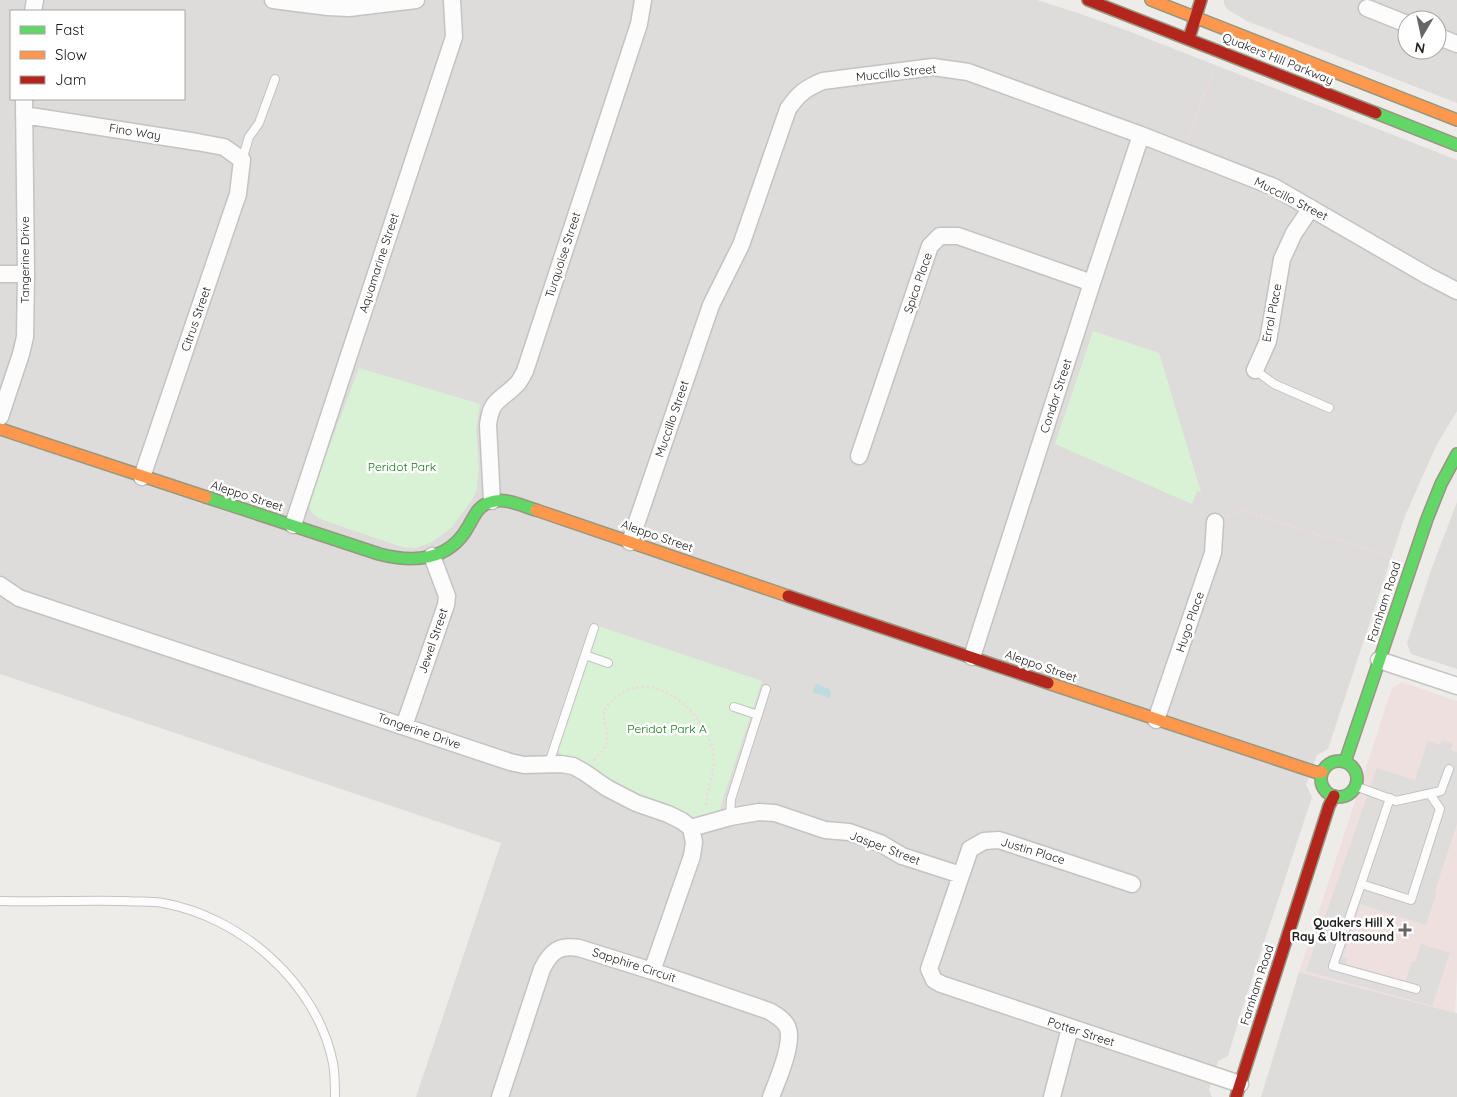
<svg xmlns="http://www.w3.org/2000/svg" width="1457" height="1097" viewBox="0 0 1457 1097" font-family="Quicksand,sans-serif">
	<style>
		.residential { fill: #dddcda; fill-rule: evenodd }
		.commercial { fill: #efe0e0 }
		.park { fill: #d9f2d6 }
		.parking { fill: #dedddc }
		.water { fill: #bedbdf }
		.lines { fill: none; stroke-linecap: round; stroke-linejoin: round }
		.lane-casing { stroke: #c4c3c1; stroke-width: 10 }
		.street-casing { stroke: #c4c3c1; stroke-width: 19 }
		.fast-casing { stroke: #979781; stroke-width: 14 }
		.slow-casing { stroke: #979781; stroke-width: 14 }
		.jam-casing { stroke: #979781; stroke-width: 14 }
		.path { stroke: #ebdbdb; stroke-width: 2.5; stroke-dasharray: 2.5 2.5; stroke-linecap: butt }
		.lane { stroke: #fcfcfc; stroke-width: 8 }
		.street { stroke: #fcfcfc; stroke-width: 16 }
		.fast { stroke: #63d668; stroke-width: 11 }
		.slow { stroke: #ff974d; stroke-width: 11 }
		.jam { stroke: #b3261e; stroke-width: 11 }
		.poi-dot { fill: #686766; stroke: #fff; stroke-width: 2 }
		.labels { text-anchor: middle; stroke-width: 5; stroke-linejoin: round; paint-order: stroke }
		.street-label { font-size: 12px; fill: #202020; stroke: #fff }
		.park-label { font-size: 12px; fill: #137912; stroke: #fff }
		.poi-label { font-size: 12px; font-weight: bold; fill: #202020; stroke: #fff; text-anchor: end }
	</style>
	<rect width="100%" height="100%" fill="#eeece9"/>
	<path class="residential" d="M0,0H1037L1081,14L1131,32L1457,160V411L1436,446L1405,516L1328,749L1317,755L1306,785L1312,797L1244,1003L1228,1056L1218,1061L1209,1090L1212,1097H416L501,843L0,674ZM11,11H184V99H11Z
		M1224,0H1457V103L1247,21L1228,10L1224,4ZM1407,20H1437V50H1407Z
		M1457,502V669L1411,654L1407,643L1431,570Z
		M1299,972L1457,1013V1097H1261Z"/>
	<path class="commercial" d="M1402,682L1457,701V971L1455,1013L1299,972L1392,688Z"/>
	<path class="park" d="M1093,331L1159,353L1201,492L1197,491L1192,504L1055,444Z
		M359,368L480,404L476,430L479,466L477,489L473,498L452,527L432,542L416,548L402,547L326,521C314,516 309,514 309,500Z
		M598,626L762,681L721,805L720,815L696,820L675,809L653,803L615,786L595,770L584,763L561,758L558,748Z"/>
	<path class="parking" d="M1441,740L1453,744L1451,750L1457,752V824L1435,891L1437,892L1426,925L1360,904L1343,957L1347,959L1346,964L1405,982L1412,961L1415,962L1421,944L1450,953L1432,1006L1306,971L1377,768L1415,780L1428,741L1440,745Z"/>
	<path class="water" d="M817,684L829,689L831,693L830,698L813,692L815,685Z"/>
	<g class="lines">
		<g class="lane-casing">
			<path id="lane" d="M242,160L249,137L259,123L275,79
				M1255,370L1274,384L1329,408
				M585,655L608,663
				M734,707L758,715
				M548,766L594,628
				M1355,786L1396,801L1441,791L1449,769
				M1390,798L1361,884L1411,900L1440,809L1430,794
				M730,817L731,799L766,689
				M1361,884L1333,966L1416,989
				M0,901C42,902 83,900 125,901C137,902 151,901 163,903C241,917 317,983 333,1063C335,1074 335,1086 335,1097"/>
		</g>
		<g class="street-casing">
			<path id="street" d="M273,0L328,7L349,8L416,0
				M1367,8L1407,24
				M33,11L35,0
				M1437,36L1457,44
				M24,115L197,142L224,147L242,160L238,194L142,477
				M0,274H26
				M1255,370L1268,341L1282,259L1294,233L1311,208
				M0,417L21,354L25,337L26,274L24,99
				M859,456L930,246L940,236H958L1092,283
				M492,501L488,425C491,398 501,401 517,384C520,381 523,375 525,371L639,24L643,0
				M293,525L454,37L452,0
				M630,542L711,305L741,245L788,109C799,93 806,88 823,81L933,67L968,72L1141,135L1274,187L1428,276L1457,291
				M0,585L19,598L510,762L524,765L561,764L573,766L584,772L607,788L636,803L668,814L682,821L691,828L694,842L692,856L652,971
				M972,657L1092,283L1141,135
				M1379,660L1457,686
				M1156,720L1213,553L1215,522
				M404,726L446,605L447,596L432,556
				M691,828L730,817L759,812L775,813L825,830L849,832L880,843L902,856L961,875
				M1132,884L999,840L984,841L970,849L929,969L934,980L941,984L1240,1084
				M500,1097L542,969C551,951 559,945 579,948L652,971L769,1011C776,1015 783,1019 787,1026C795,1042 777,1081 771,1097
				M1052,1097L1070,1028"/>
		</g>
		<g class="fast-casing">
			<path id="fast" d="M1376,113L1457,145
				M206,497L379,554C413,563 449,561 468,527C474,517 478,505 491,502C505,497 522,506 536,510
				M1321 779a18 18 0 1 1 36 0a18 18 0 1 1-36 0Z
				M1345,762L1427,519L1441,484L1457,454"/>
		</g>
		<g class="slow-casing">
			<path id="slow" d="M1151,0L1457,120
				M0,429L206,497
				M536,510L788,596
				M1048,683L1315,772H1322"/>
		</g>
		<g class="jam-casing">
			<path id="jam" d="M1088,0L1376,113
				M1190,35L1201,0
				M788,596L1048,683
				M1236,1097L1329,806L1334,796"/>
		</g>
		<path class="path" d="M1188,138L1214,68
			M1227,516L1241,510L1394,558
			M594,760C598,755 606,749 607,742C609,729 598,717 608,705C646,660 703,708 713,751C717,768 706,790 706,808"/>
		<use href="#lane" class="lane"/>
		<use href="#street" class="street"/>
		<use href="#fast" class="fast"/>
		<use href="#slow" class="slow"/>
		<use href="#jam" class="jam"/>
	</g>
	<path class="poi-dot" d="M1402.5 922.5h5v5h5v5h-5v5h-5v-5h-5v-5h5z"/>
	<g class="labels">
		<g class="street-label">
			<text transform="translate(1278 59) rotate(22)" y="4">Quakers Hill Parkway</text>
			<text transform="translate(896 73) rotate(-6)" y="4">Muccillo Street</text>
			<text transform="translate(135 132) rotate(9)" y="4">Fino Way</text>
			<text transform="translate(1291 199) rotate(27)" y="4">Muccillo Street</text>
			<text transform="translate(563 255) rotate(-72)" y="4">Turquoise Street</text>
			<text transform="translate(25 260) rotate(-90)" y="4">Tangerine Drive</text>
			<text transform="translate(379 263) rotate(-72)" y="4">Aquamarine Street</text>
			<text transform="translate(918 283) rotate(-71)" y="4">Spica Place</text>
			<text transform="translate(1272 313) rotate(-79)" y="4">Errol Place</text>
			<text transform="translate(196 319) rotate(-71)" y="4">Citrus Street</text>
			<text transform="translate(1056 396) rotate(-72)" y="4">Condor Street</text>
			<text transform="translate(672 419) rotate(-71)" y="4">Muccillo Street</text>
			<text transform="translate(247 496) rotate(18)" y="4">Aleppo Street</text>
			<text transform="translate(657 536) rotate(19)" y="4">Aleppo Street</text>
			<text transform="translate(1384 602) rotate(-72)" y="4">Farnham Road</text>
			<text transform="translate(1190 622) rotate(-71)" y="4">Hugo Place</text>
			<text transform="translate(433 641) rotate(-71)" y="4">Jewel Street</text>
			<text transform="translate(1041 666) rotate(19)" y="4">Aleppo Street</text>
			<text transform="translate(419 731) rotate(19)" y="4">Tangerine Drive</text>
			<text transform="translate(885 848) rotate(21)" y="4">Jasper Street</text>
			<text transform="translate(1033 851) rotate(17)" y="4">Justin Place</text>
			<text transform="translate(634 965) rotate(18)" y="4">Sapphire Circuit</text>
			<text transform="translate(1257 985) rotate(-72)" y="4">Farnham Road</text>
			<text transform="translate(1081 1032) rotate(18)" y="4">Potter Street</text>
		</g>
		<g class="park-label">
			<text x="402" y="471">Peridot Park</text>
			<text x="667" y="733">Peridot Park A</text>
		</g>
		<g class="poi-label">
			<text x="1394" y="927">Quakers Hill X<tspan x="1394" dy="14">Ray &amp; Ultrasound</tspan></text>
		</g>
	</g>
	<rect x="10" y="10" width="175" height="90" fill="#ffffff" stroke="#a6a6a6"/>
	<rect x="20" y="26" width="25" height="8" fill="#63d668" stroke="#a6a6a6"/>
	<text x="55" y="35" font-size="15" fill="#202020">Fast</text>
	<rect x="20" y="51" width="25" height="8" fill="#ff974d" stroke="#a6a6a6"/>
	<text x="55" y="60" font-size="15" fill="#202020">Slow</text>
	<rect x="20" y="76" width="25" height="8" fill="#b3261e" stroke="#a6a6a6"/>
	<text x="55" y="85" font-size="15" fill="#202020">Jam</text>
	<g transform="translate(1422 35) rotate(189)"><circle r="24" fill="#ffffff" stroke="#a6a6a6"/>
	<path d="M0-4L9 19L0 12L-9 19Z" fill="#686766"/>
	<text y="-8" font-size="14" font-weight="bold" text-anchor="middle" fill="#202020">N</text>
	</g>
</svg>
